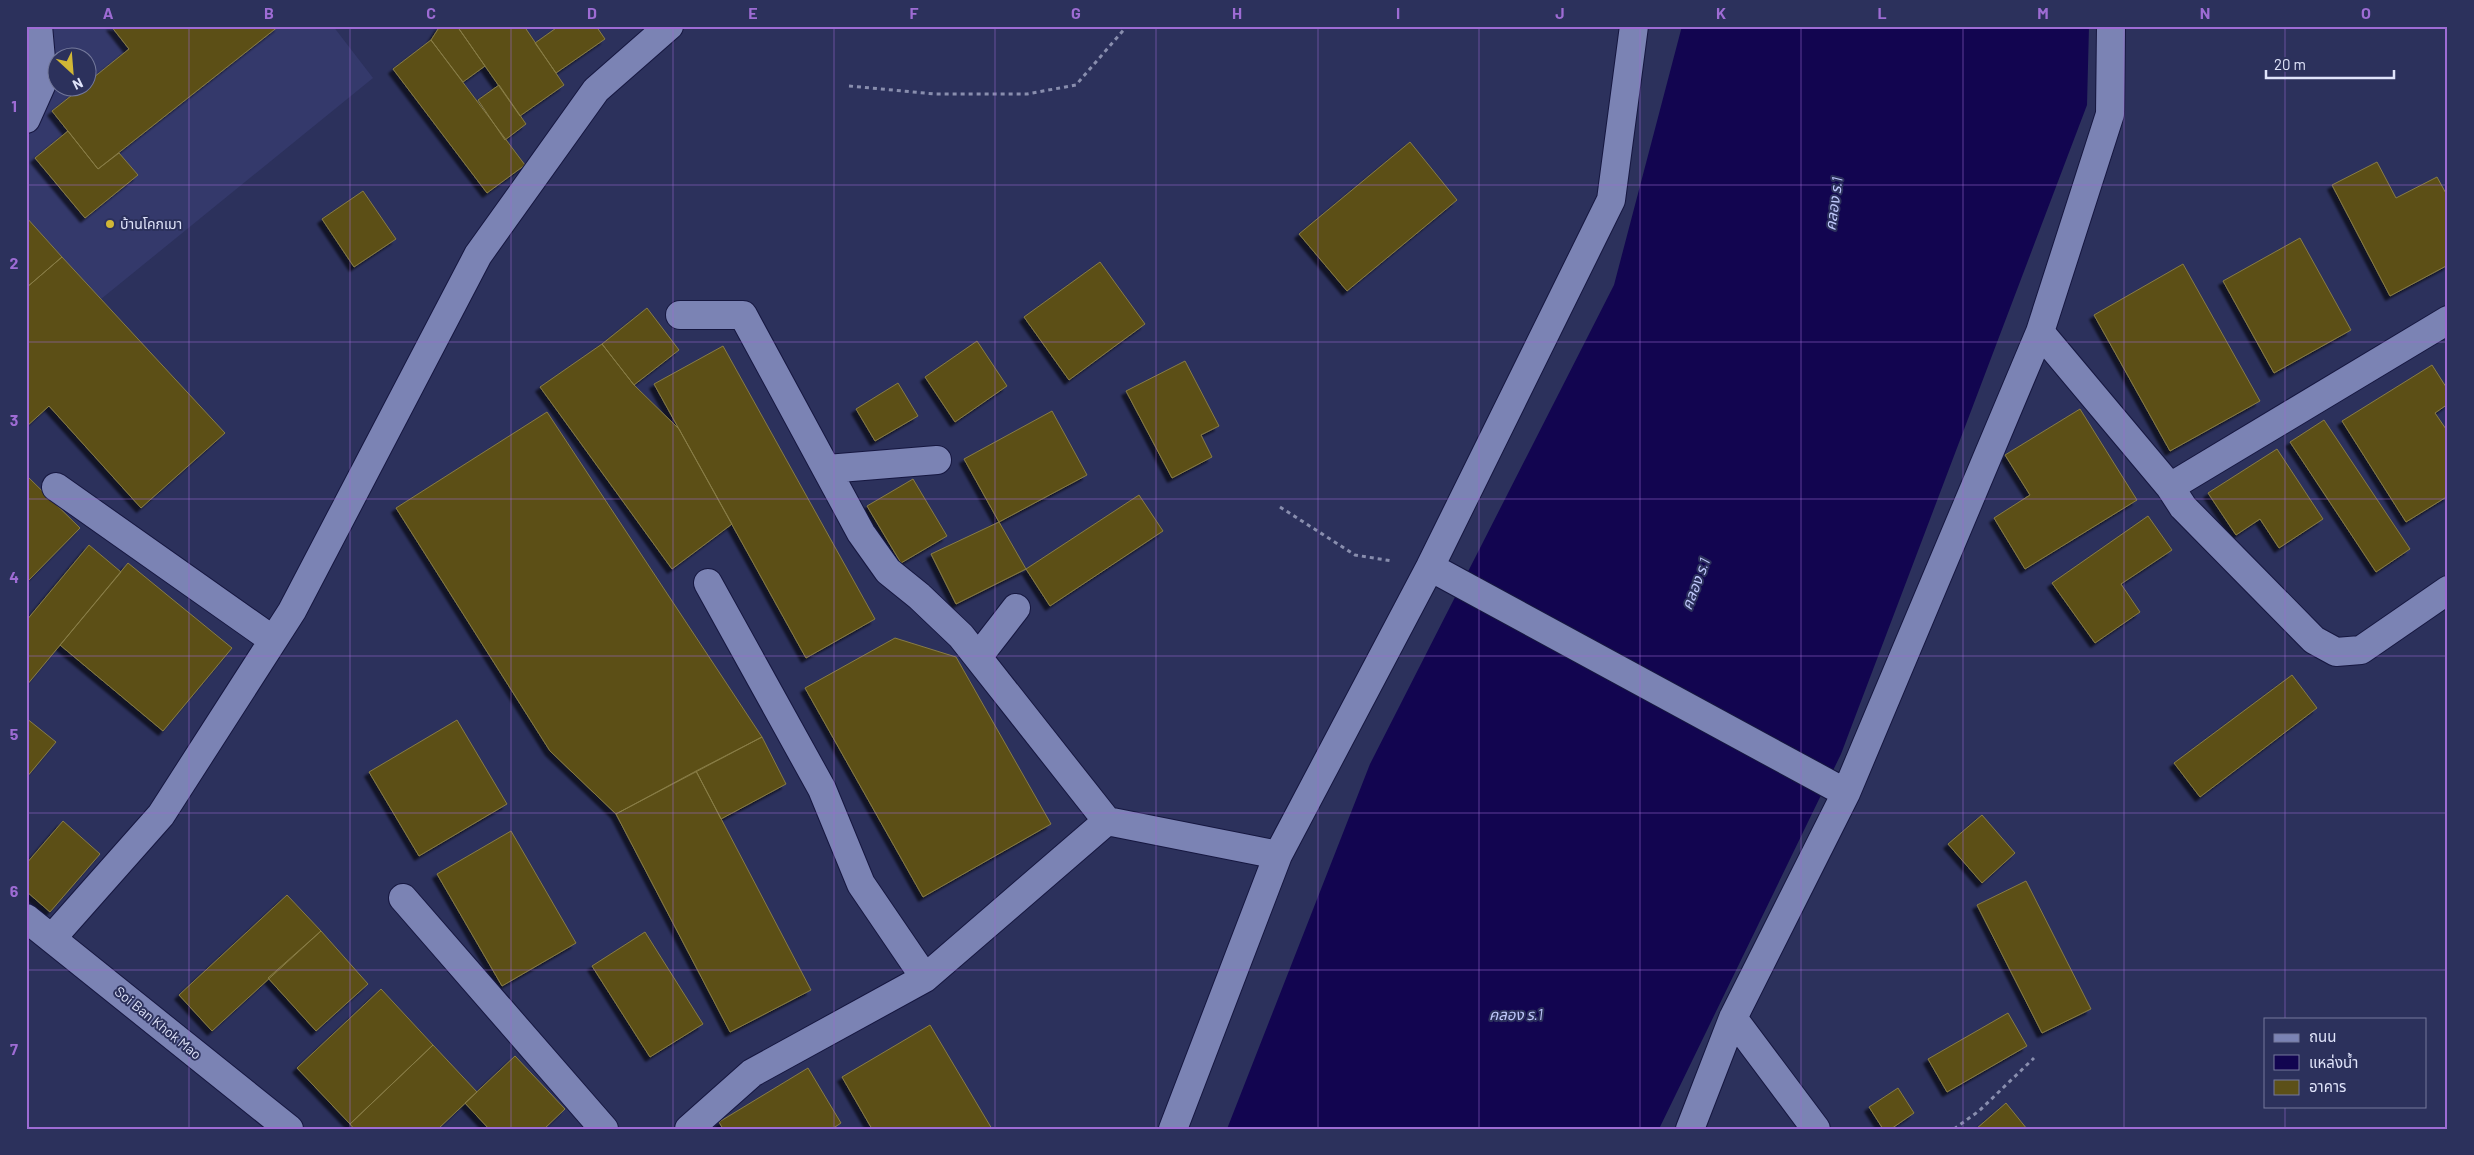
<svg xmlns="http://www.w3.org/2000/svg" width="2474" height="1155" viewBox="0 0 2474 1155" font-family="Barlow,'Noto Sans Thai',sans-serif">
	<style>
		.built { fill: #34396b; fill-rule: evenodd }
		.water { fill: #120550 }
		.building { fill: #5c5018; stroke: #887c45; filter: url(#shadow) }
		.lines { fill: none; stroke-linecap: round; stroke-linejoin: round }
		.minor-casing { stroke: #161740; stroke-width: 30 }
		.path { stroke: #898eae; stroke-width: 3; stroke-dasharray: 4 4; stroke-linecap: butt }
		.minor { stroke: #7b83b4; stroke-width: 28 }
		.grid { fill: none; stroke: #9e6cd4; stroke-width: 1; stroke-opacity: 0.55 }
		.poi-dot { fill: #d1b736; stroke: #2c315c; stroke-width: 2 }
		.labels { text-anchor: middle; stroke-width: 4; stroke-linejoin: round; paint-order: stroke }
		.poi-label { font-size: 14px; fill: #e0e4fa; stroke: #2c315c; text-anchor: start }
		.street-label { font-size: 14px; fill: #e0e4fa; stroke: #2c315c }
		.water-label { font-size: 15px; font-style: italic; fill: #bfc8fc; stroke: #2c315c }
		.neatline { fill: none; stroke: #9e6cd4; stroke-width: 2 }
		.grid-label { font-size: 16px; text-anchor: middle; font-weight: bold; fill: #9e6cd4 }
	</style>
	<defs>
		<filter id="shadow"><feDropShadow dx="-4.5" dy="4.5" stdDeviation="1" flood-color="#0009"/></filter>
	</defs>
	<rect width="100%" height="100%" fill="#2c315c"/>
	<path class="built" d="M26,26H333L373,78L26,360ZM58,58H88V88H58Z"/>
	<path class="water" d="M1682,26H2089L2087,105L1841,754L1659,1129H1227L1370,764L1614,285Z"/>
	<path class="building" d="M111,26H279L98,169L52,111L81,88H88V82L129,49Z
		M440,26H457L485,66L463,82L431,40Z
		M457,26H524L564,85L520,116Z
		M559,26H596L605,39L556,73L535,43Z
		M431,40L525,165L487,193L393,69Z
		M499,85L526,124L505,140L478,100Z
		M68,131L98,169L119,153L138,175L85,218L35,158Z
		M1410,142L1457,200L1347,291L1299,234Z
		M2377,162L2396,198L2437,177L2448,197V265L2390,296L2332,185Z
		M363,191L396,239L354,267L322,219Z
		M26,217L62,257L26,288Z
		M2300,238L2351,330L2274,373L2223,281Z
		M62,257L225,433L141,508L49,406L26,427V288Z
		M1100,262L1145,324L1069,380L1024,317Z
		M2183,264L2260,401L2170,451L2094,315Z
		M647,308L679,350L634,385L602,344Z
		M977,341L1007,386L955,422L925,377Z
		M602,344L634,385L679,429L732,524L672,569L540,387Z
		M723,346L875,619L806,658L654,384Z
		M1185,361L1219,426L1201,435L1212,457L1172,478L1126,391Z
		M2432,365L2448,390V404L2435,413L2448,432V496L2406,522L2342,421Z
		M898,383L918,416L875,441L856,409Z
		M2080,409L2137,500L2025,569L1994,518L2030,495L2005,455Z
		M1052,411L1087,475L999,522L964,459Z
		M547,412L762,737L616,814L550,751L396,508Z
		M2324,420L2410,549L2376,572L2290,442Z
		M2277,449L2323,519L2279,548L2260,519L2236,535L2208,493Z
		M26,475L80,528L26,583Z
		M913,479L947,536L901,563L867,506Z
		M1139,495L1163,531L1050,606L1026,569Z
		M2148,516L2172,550L2121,584L2140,612L2095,643L2052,583Z
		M999,522L1026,569L956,604L931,554Z
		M89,545L121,572L26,686V621Z
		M128,563L232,648L163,731L60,645Z
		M895,638L956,657L1051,824L923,897L805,688Z
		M2292,675L2317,708L2200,797L2174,763Z
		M26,718L56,742L26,778Z
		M457,720L507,804L419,856L369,772Z
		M762,737L786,784L721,819L696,771Z
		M696,771L811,990L730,1032L616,814Z
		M1982,815L2015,853L1982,883L1948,844Z
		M63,821L100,854L50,912L26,891V864Z
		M511,831L576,943L502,986L437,874Z
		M2026,881L2091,1009L2042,1033L1977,905Z
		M287,895L321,931L212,1031L179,995Z
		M321,931L368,984L316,1031L268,978Z
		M645,932L703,1024L650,1057L592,966Z
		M381,989L433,1045L350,1124L297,1068Z
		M2008,1013L2027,1046L1947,1092L1928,1059Z
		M930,1025L992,1129H872L842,1077Z
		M433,1045L477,1092L438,1129H354L350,1124Z
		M515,1056L565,1109L544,1129H489L465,1103Z
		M808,1068L841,1123L832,1129H723L719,1122Z
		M1898,1088L1914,1113L1891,1129H1883L1869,1107Z
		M2006,1103L2027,1129H1976Z"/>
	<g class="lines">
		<g class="minor-casing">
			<path id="minor" d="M26,119L43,81L38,26
				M680,315H743L861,533L888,571L919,596L961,636L1107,821
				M2040,332L2170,487L2448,320
				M827,469L937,460
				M56,487L273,640
				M2170,487L2183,507L2314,640L2336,652L2361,650L2448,590
				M1430,567L1846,793
				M708,583L822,789L861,884L925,978
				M978,657L1016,608
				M403,898L604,1129
				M26,918L289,1129
				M52,938L161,815L292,611L478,255L596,90L669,26
				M1733,1018L1816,1129
				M689,1129L752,1073L925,978L1107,821L1278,855
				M1173,1129L1278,855L1430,567L1611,200L1634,26
				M1690,1129L1733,1018L1846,793L2040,332L2110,114L2111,26"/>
		</g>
		<path class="path" d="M849,86L935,94H1027L1076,85L1127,26
			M1280,507L1355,555L1392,561
			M1954,1129L1979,1111L2034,1058"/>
		<use href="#minor" class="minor"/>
	</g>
	<path class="grid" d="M189,26V1129M350,26V1129M511,26V1129M673,26V1129M834,26V1129M995,26V1129M1156,26V1129M1318,26V1129M1479,26V1129M1640,26V1129M1801,26V1129M1963,26V1129M2124,26V1129M2285,26V1019M26,185H2448M26,342H2448M26,499H2448M26,656H2448M26,813H2448M26,970H2448M2285,1106V1129"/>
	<circle class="poi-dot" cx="110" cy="224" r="5"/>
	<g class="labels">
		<g class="poi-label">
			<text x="120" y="229">บ้านโคกเมา</text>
		</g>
		<g class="street-label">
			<text transform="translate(158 1023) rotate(39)" y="5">Soi Ban Khok Mao</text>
		</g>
		<g class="water-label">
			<text transform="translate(1834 204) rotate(-82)" y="5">คลอง ร.1</text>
			<text transform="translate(1696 584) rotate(-69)" y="5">คลอง ร.1</text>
			<text x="1516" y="1020">คลอง ร.1</text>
		</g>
	</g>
	<rect width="2474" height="1155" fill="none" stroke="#2c315c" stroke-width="55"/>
	<rect x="2264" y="1018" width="162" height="90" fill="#2c315c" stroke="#74799b"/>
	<rect x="2274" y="1034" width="25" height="8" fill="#7b83b4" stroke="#74799b"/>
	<text x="2309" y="1042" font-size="15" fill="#e0e4fa">ถนน</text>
	<rect x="2274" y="1055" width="25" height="15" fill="#120550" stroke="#74799b"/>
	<text x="2309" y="1068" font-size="15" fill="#e0e4fa">แหล่งน้ำ</text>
	<rect x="2274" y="1080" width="25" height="15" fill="#5c5018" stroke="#74799b"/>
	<text x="2309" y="1092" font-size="15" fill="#e0e4fa">อาคาร</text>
	<g transform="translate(72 72) rotate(154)"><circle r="24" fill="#2c315c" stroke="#74799b"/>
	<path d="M0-4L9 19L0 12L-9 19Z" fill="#d1b736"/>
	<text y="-8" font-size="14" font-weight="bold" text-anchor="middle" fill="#e0e4fa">N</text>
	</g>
	<path d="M2266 70v8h128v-8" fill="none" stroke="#e0e4fa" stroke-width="2.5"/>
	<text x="2274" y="70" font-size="15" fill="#e0e4fa" stroke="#2c315c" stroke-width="4" paint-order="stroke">20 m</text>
	<rect x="28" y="28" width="2418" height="1100" class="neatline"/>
	<g class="grid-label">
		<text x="108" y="19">A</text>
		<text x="269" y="19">B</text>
		<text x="431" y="19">C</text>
		<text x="592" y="19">D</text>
		<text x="753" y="19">E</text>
		<text x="914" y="19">F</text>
		<text x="1076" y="19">G</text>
		<text x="1237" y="19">H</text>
		<text x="1398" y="19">I</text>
		<text x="1560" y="19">J</text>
		<text x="1721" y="19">K</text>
		<text x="1882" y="19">L</text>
		<text x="2043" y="19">M</text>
		<text x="2205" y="19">N</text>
		<text x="2366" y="19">O</text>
		<text x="14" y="112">1</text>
		<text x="14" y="269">2</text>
		<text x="14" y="426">3</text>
		<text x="14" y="583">4</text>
		<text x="14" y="740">5</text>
		<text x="14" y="897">6</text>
		<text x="14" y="1055">7</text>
	</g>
</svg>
